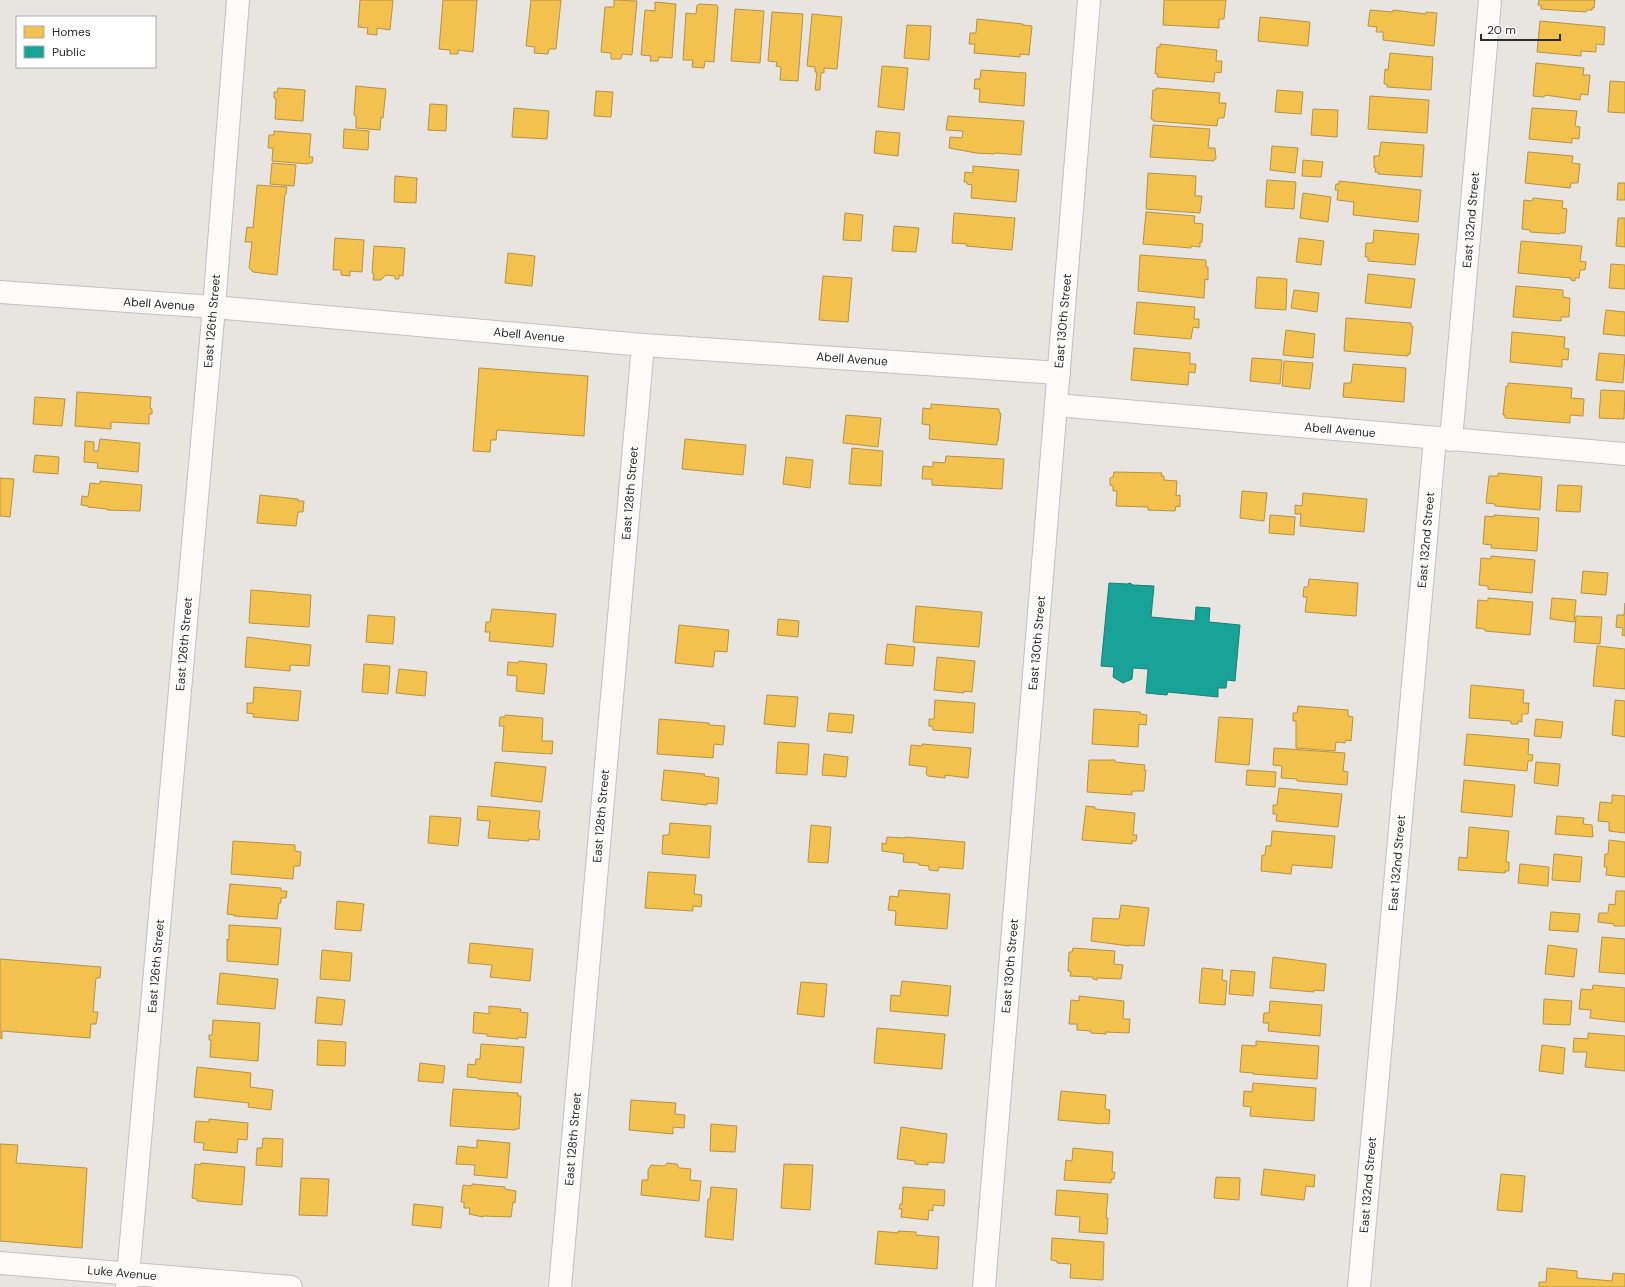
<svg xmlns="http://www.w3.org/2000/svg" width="1625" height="1287" viewBox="0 0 1625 1287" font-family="'DM Sans',sans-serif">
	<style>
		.homes { fill: #f2c14e; stroke: #b69443 }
		.public { fill: #17a398; stroke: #1d7f77 }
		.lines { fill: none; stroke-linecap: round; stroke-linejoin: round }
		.minor-casing { stroke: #c1c0c1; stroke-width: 24 }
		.tertiary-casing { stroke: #c1c0c1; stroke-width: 24 }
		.minor { stroke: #fcfbfa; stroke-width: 22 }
		.tertiary { stroke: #fcfbfa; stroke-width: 22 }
		.labels { text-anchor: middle; stroke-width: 4; stroke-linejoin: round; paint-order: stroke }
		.street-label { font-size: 12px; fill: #2a2a2a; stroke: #fff }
	</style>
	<rect width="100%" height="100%" fill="#e8e4e0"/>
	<path class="homes" d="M360,0H393L390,30L377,28V35L367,34L368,28L358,27Z
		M443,0H477L473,52L458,50V54H450V50L439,49Z
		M531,0H561L556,49H549L548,54L534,53L535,47L526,46Z
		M614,0L637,1L632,55L622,54L621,59H611V53L601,52L605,7H614Z
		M1164,0H1226L1224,19H1219V28L1163,25Z
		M1539,0H1595L1594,8H1592V10H1587L1586,12L1541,9V5H1538Z
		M655,2L676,4L672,58L659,57L658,61H650L651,56L641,55L645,10L655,11Z
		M699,4L717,5L718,7L714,62L705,61L704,68L692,67L693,60H683L686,13L696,14L697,5H698Z
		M735,9L764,11L760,63L731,61Z
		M1370,10L1393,12V10L1426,14V12L1437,13L1434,46L1383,40V32H1376L1377,27L1368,26Z
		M772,12L803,14L798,81L780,80L781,67L776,66L777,62L768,61Z
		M812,14L842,17L837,69L824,68V73H821L820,90H815L817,72H815V67L807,66Z
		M1260,17L1310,22L1308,46L1258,41Z
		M977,19L1023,24V25L1032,26L1029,55L1020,54V57L974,53L975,44H969L970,33H976Z
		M1540,21L1605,27L1604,45L1596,44V52L1581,51V56L1537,52Z
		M907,25L931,26L929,60L904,58Z
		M1160,44L1217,50L1216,61H1222L1221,73L1215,72L1214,82L1157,77L1158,74H1155L1157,47H1160Z
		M1390,53L1433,57L1431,90L1387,87V84H1384L1385,69L1388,70Z
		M1536,63L1584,68L1583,75H1590L1588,95L1581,94L1580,100L1545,95L1544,97L1533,96Z
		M882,66L908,68L904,110L878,107Z
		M981,70L1026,73L1024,106L979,102L980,89H974L975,79H980Z
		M1610,81L1625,82V113L1608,112Z
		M356,86L386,89L383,118L381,117L380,130L356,128V116L354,115Z
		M278,88L305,90L303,121L275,119L276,99L274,98V92H277Z
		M1156,88L1220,93L1219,103H1226L1224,118H1218L1217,126L1153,121V119H1151L1153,90H1156Z
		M1277,90L1303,92L1301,114L1275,112Z
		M596,91L613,92L611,117L594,116Z
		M1370,96L1429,100L1427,133L1368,129Z
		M430,104L447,105L446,131L428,130Z
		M514,108L549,111L547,139L512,137Z
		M1532,108L1577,111L1575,126L1580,127L1579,139L1572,138V143L1529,139Z
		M1313,109L1338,110L1337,137L1311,135Z
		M948,116L1024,121L1021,155L995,153V154L976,153L949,148L950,137L962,138L963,131L946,130Z
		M1153,125L1210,129L1208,148H1215L1216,159H1214V161L1150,157Z
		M344,129L369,131L368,150L343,148Z
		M274,131L311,134L309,157H313L312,163H308V164L272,161L273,148H268L269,135H274Z
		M876,131L900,133L898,156L874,153Z
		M1381,142L1424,145L1422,177L1378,174L1379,172H1375L1376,168H1374V156H1379Z
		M1272,146L1298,148L1295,173L1270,170Z
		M1528,152L1573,156L1572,163L1580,164L1578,183H1571L1570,188L1525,183Z
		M1303,160L1323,162L1321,177L1302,176Z
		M272,163L296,165L294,186L270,184Z
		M973,166L1019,170L1016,202L971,198L972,185L967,184V182H964L965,172L973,173Z
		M1148,173L1196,176L1195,196H1202L1200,213L1146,209Z
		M395,176L417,178L416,203L394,202Z
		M1267,180L1296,182L1294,209L1265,207Z
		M1339,181L1421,190L1418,222L1353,215L1354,202L1337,200L1338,190H1335L1336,184H1339Z
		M1618,183H1625V200H1617Z
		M257,185L287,187L286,194H285L277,275L253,272L249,268L252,242H245L247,227L253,228Z
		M1303,193L1331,197L1328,222L1300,218Z
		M1533,198L1563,201L1562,208L1567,209L1565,233H1560V234L1530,232V230L1522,229L1524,200L1532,201Z
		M1146,212L1195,216L1194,223L1203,224L1202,242H1200V247L1191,246V248L1143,244Z
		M845,213L863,215L861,241L843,240Z
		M954,213L1015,218L1012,250L966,246L967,244L952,243Z
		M1618,218H1625V247L1616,246Z
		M894,226L919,228L916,252L892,251Z
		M1374,230L1419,234L1415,265L1368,261V257H1365L1366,243H1373Z
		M335,238L364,240L362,272L350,271V276L341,275V270H333Z
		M1299,238L1324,241L1321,265L1296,262Z
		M1521,241L1582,246L1580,261L1586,262L1585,270H1580L1579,278H1575V281L1571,280V278L1518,273Z
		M374,246L405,248L403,276L399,275V279H395V276L386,275L381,280H373L374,274L372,273Z
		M508,253L535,256L532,286L505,283Z
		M1140,255L1206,260V267H1208V280L1205,279L1204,298L1138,291Z
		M1611,264L1625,265V289L1609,288Z
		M1368,274L1415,279L1411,308L1365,303Z
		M823,276L852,278L848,322L819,320Z
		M1257,277L1287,279L1286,310L1255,308Z
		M1516,286L1563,290V297L1570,298L1569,317H1561V321L1513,317Z
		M1294,290L1319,293L1317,312L1291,308Z
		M1137,302L1195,307L1194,319H1199V328L1193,327L1191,339L1134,334Z
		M1606,310L1625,312V336L1603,334Z
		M1346,318L1411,323V326H1413L1410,354H1408V356L1344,351Z
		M1286,330L1315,334L1313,358L1283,355Z
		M1512,332L1565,337L1564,348L1569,349L1568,360L1562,359V367L1510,362Z
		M1134,348L1190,353V364H1196L1195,373L1189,372L1188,385L1131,380Z
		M1599,353L1625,355L1623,383L1596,380Z
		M1252,358L1282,360L1280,384L1250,381Z
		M1284,361L1313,363L1310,389L1282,386Z
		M1353,364L1406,368L1404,402L1343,397L1344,383H1351Z
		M479,368L588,376L584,436L497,430L496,440H491L490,452L473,451Z
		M1508,383L1572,388L1571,398L1584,399L1583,416L1570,415V423L1505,418V415H1503L1506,386H1508Z
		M1601,390L1625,391L1624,419L1599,418Z
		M77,392L151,397L150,408L152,409V414H149V424L111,422V429L75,426Z
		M35,397L65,399L62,426L33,424Z
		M931,404L999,409V413H1001L998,441H997V445L929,439L930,425L922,424L923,408L931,409Z
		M846,415L881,418L878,447L843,443Z
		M100,439L140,443L138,472L97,468L98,463L84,462L85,441L94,442V451H98Z
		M685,439L746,445L743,475L682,469Z
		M852,448L883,451L881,486L849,484Z
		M35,455L59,457L58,474L33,472Z
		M946,456L1004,459L1002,489L932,485V479H922L923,466L933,467V462L945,463Z
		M786,457L813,460L810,488L783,484Z
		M1114,472L1162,473L1161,476H1164V480L1177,481L1176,496L1180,495V507L1176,506L1175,511L1148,510V507L1116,506L1117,491H1113V486L1110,485V478L1113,477Z
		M1498,473L1542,477L1540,510L1495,506V504L1486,503L1489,476H1498Z
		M0,478L14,479L10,517L0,516Z
		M100,481L142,485L140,511L107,510V509L88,507V506L81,505L82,496L88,497L90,483L100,484Z
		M1558,485L1582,486L1580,512L1556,511Z
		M1242,491L1267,493L1264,521L1240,518Z
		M1303,493L1367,499L1364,532L1300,526L1301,514H1295V505L1302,506Z
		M260,495L298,499V501H304L303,512H298L296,526L257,523Z
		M1270,515L1295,517L1294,535L1269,533Z
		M1494,515L1539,518L1537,551L1491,548L1492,545L1483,544L1485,516L1494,517Z
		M1491,556L1535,560L1532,593L1488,589V586L1479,585L1481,558L1491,559Z
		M1583,571L1608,573L1606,595L1581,593Z
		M1309,579L1358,583L1356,616L1305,612L1307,597H1303L1304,587H1308Z
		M251,590L311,595L309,627L249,623Z
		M1488,598L1533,602L1530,635L1485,631V629L1476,628L1478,600L1488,601Z
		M1552,598L1576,600L1574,622L1550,619Z
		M1625,603V636L1622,635L1623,628L1616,627L1617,615H1624Z
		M916,606L982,612L979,647L913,642Z
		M492,609L556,614L553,647L489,641L490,632H485L486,622H490Z
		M368,615L395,617L393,644L366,642Z
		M1576,616L1602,617L1600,644L1574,642Z
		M778,619L799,621L798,637L777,635Z
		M679,625L729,630L727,652L715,651L713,667L675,663Z
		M247,637L311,645L309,666L290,665V671L245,667Z
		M887,644L915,647L913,666L885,664Z
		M1597,646L1625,649V689L1593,686Z
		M937,657L975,661L972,692L964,691V693L934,690Z
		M519,661L547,664L544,694L516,691L517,676L507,675L508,662L518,663Z
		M364,664L390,666L388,694L362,692Z
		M399,669L427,672L425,696L396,693Z
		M1471,685L1524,690L1523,703H1529L1528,714H1522V722L1518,721V724H1511V721L1469,718Z
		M254,687L301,691L298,721L253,717L254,714L247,713V703H253Z
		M767,695L798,697L795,727L764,724Z
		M935,700L975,703L973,733L933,730V727L929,726V719H934Z
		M1615,700L1625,701V737L1612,735Z
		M1298,706L1348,710V716L1353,717L1351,741L1346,740L1345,743L1336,742L1335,751L1296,748V721H1293V713H1297Z
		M1094,709L1140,712V714L1147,715L1146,725L1139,724L1138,747L1092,744Z
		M829,713L854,715L852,733L827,731Z
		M505,715L543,718L542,741H553L552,754L502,751L504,726H499L500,717H505Z
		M1219,717L1253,719L1249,765L1215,762Z
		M659,719L709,723V725L725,726L723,745L714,744L713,758L657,754Z
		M1536,719L1563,722L1561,738L1534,736Z
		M1467,734L1529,739L1528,754L1533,755L1532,761H1528L1527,771L1464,765Z
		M778,742L809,744L807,775L776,773Z
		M922,744L971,748L968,778L945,775V778L928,776L926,774L927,767L909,765L911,745L922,746Z
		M1274,748L1345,753L1343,771L1348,772L1347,785L1297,781V779L1281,778L1282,766L1273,765Z
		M824,754L848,757L846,777L822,775Z
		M1089,760H1115V762L1145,765L1144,770H1146L1144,791H1132V795L1087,792Z
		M495,762L546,767L542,802L491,796Z
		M1536,762L1560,764L1558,786L1534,783Z
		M664,770L705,774L704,776L719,778L717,804L707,803V805L661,800Z
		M1247,770L1276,772L1275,787L1246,785Z
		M1464,780L1515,785L1512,817L1461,812Z
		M1279,788L1342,794L1338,827L1276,821L1277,814H1273V805H1277Z
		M1612,795L1625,796V833L1609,831V822L1598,821L1600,802L1612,803Z
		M478,806L540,811L538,829L540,830L539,840L528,839L529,841L488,838L490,821L477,820Z
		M1086,806L1095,807V809L1135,813L1133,835H1137L1136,841H1132V844L1082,840Z
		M430,816L461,818L458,846L428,843Z
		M1557,816L1584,818L1583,824L1592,825L1593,837L1555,834Z
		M670,823L711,826L709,858L662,854L663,835H669Z
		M811,825L831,827L828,863L808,862Z
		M1469,827L1509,831L1506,862H1509V871H1505V873L1458,870L1459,857L1467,858Z
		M1272,831L1335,836L1332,868L1292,865L1291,874L1261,871L1262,855H1265L1266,846H1271Z
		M887,837L905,838V837L965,842L963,869L939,867L938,871L929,870V866L919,865V863L903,862L904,854L882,851V843L886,844Z
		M1609,840L1625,842V877L1606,875L1607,867H1604L1605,854H1608Z
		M233,841L295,845V851L301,852L300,866H294L293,879L231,874Z
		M1554,854L1582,857L1580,882L1552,880Z
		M1520,864L1549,867L1548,886L1518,883Z
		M648,872L696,875L694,894L702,895L701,907L693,906V911L645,908Z
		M230,884L281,888V891H287L286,898H281V903H279L277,919L234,916V915L227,914Z
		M899,890L950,894L947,929L895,925L896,911L888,910L890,896L898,897Z
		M1616,891H1625V926H1614V924L1598,922L1599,913H1608L1609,904L1615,905Z
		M337,901L364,904L361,931L335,929Z
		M1121,905L1149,908L1144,946L1129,945V946L1091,941L1093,918L1119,919Z
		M1551,912L1580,914L1578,932L1549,930Z
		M229,925L281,928L278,965L227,961V939L229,940Z
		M1602,937L1625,939V974L1599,972Z
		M470,943L533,949L530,981L490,977L492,965L468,963Z
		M1548,945L1577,949L1574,977L1545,974Z
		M1073,948L1115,951L1114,964L1123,965L1121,979L1097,978V980L1093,979V977L1070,976L1071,972L1068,971L1069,952H1072Z
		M322,950L352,953L350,981L320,979Z
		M1273,957L1326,964L1324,991L1314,990V992L1270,988Z
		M0,959L101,967L100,978H96L93,1012H98L96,1024H91L90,1038L2,1031V1039L0,1038Z
		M1202,968L1223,970L1222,980L1227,981L1225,1005L1199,1003Z
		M1231,970L1255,972L1253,996L1229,994Z
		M220,973L278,979L275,1009L217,1004Z
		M902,981L951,986L948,1016L890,1011L891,995L900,996Z
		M801,982L827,984L824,1017L797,1014Z
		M1593,985L1625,988V1022L1590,1018L1591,1010L1579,1009L1581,989L1592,990Z
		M1079,996L1124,1001L1123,1019H1130L1129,1033L1106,1032V1034L1091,1033V1031L1077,1030V1024H1069L1071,1000L1079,1001Z
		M317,997L345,1000L342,1025L315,1023Z
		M1544,999L1572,1001L1570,1025L1543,1024Z
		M1270,1001L1322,1005L1320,1036L1268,1031L1269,1023H1263L1264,1013H1269Z
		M489,1006L521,1009L520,1012L528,1013L526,1038L518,1037V1039L487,1036V1034L473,1033L474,1012L489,1014Z
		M213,1020L260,1023L258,1061L210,1057L211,1040H209V1035H212Z
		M877,1028L945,1034L942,1069L874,1063Z
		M1588,1033L1625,1036V1071L1585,1067L1587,1052H1573L1574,1038L1588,1039Z
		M318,1040L346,1042L345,1066L317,1065Z
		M1256,1041L1319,1046L1317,1079L1253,1074L1254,1073L1240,1072L1242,1045L1256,1046Z
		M481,1044L524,1047L521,1083L478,1079V1078L467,1077L468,1064L475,1065L476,1059H480Z
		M1542,1045L1565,1048L1563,1074L1539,1071Z
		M420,1063L445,1066L443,1083L418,1081Z
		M197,1067L251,1073L250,1087L273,1090L271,1110L248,1107L249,1103L194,1097Z
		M1253,1083L1316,1088L1314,1121L1250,1116L1251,1107L1243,1106L1244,1091L1252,1092Z
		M453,1089L518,1093V1096H521L519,1129H515V1130L450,1126Z
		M1061,1091L1106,1095L1105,1109L1110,1110L1109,1124L1103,1123V1124L1058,1120Z
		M631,1100L676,1103L675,1114L685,1115L684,1128L673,1127V1134L629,1130Z
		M209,1119L248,1123L247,1140L238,1139L237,1153L203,1150L204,1143L194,1142L196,1121L209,1122Z
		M711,1124L737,1126L735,1152L710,1151Z
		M901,1127L947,1134L944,1163L928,1162V1165L915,1164V1161L897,1159Z
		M263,1138L283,1139L282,1167L256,1165L257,1148H262Z
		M477,1140L510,1143L507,1178L474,1175L475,1165L456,1164L458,1146L477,1148Z
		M0,1144L18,1145L16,1163L87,1168L82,1248L0,1241Z
		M1073,1148L1113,1152L1112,1172H1115L1114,1179H1111V1183L1064,1180L1066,1160L1072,1161Z
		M201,1163L245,1167L242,1205L197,1201V1199L192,1198L195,1164L201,1165Z
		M667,1163L677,1164L679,1168L691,1169L690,1180L701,1181L699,1201L641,1195L642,1180H648V1170L651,1165L664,1166Z
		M784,1164L813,1165L810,1210L781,1208Z
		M1264,1169L1315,1175L1314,1187L1306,1186L1304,1200L1261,1195Z
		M1501,1174L1525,1176L1522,1212L1497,1210Z
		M1216,1177L1240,1178L1239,1200L1214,1198Z
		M301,1178L329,1179L327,1216L299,1215Z
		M472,1184L505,1187V1189L516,1191L515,1203L513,1202L511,1217L483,1216V1217L469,1214L470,1208H464V1202H461L463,1185L472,1186Z
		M711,1187L737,1189L733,1240L705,1237L708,1199H710Z
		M903,1187L945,1190L944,1206L933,1205V1211L929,1210L928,1220L901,1217L902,1209H899L900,1204H902Z
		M1057,1190L1108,1194L1106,1218H1108L1107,1234L1079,1232L1080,1217L1055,1215Z
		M414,1204L443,1207L441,1228L412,1225Z
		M878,1231L898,1233V1231L916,1232V1235L939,1237L937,1269L875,1264Z
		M1052,1238L1104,1242L1103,1280L1070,1278L1071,1264L1057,1263V1261L1051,1260Z
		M1547,1268L1577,1271V1278L1612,1281L1613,1273L1625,1274V1287H1539V1282H1546Z"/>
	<path class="public" d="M1109,583L1127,584L1130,583L1133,585L1154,586L1151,617L1195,621L1196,607L1210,608L1209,622L1240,625L1235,681L1227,680L1226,688H1218V697L1168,692L1167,695L1146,693L1148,669L1133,668L1132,679L1123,683L1113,677L1114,667L1101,666Z"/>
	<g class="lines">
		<g class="minor-casing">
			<path id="minor" d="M0,292L214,307L643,345L1059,373
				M1056,405L1625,454
				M1451,440L1490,0
				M0,1263L291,1287
				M127,1287L214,307L238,0
				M560,1287L643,345
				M1359,1287L1435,438"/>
		</g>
		<g class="tertiary-casing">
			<path id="tertiary" d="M984,1287L1089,0"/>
		</g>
		<use href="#minor" class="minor"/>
		<use href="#tertiary" class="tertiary"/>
	</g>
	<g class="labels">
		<g class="street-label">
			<text transform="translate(1471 220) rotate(-85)" y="4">East 132nd Street</text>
			<text transform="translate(159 304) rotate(4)" y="4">Abell Avenue</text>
			<text transform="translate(212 321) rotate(-85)" y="4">East 126th Street</text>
			<text transform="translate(1063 321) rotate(-85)" y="4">East 130th Street</text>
			<text transform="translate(529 335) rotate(5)" y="4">Abell Avenue</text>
			<text transform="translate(852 359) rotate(4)" y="4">Abell Avenue</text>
			<text transform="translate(1340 430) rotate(5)" y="4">Abell Avenue</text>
			<text transform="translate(630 493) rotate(-85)" y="4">East 128th Street</text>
			<text transform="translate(1426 540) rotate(-85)" y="4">East 132nd Street</text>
			<text transform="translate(1037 643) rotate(-85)" y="4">East 130th Street</text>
			<text transform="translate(184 644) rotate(-85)" y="4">East 126th Street</text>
			<text transform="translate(601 816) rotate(-85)" y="4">East 128th Street</text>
			<text transform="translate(1397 863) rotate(-85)" y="4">East 132nd Street</text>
			<text transform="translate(156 966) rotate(-85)" y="4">East 126th Street</text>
			<text transform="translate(1010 966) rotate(-85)" y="4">East 130th Street</text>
			<text transform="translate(573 1139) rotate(-85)" y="4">East 128th Street</text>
			<text transform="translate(1368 1185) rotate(-85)" y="4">East 132nd Street</text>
			<text transform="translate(122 1273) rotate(5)" y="4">Luke Avenue</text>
		</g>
	</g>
	<rect x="16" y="16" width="140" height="52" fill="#ffffff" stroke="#aaaaaa"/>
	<rect x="24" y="26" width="20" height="12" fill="#f2c14e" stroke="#aaaaaa"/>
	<text x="52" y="36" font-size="12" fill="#2a2a2a">Homes</text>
	<rect x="24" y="46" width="20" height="12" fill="#17a398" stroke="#aaaaaa"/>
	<text x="52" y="56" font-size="12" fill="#2a2a2a">Public</text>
	<path d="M1481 34v6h79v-6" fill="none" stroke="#2a2a2a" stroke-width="2"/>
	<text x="1487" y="34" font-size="12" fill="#2a2a2a" stroke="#ffffff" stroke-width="3" paint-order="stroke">20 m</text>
</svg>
